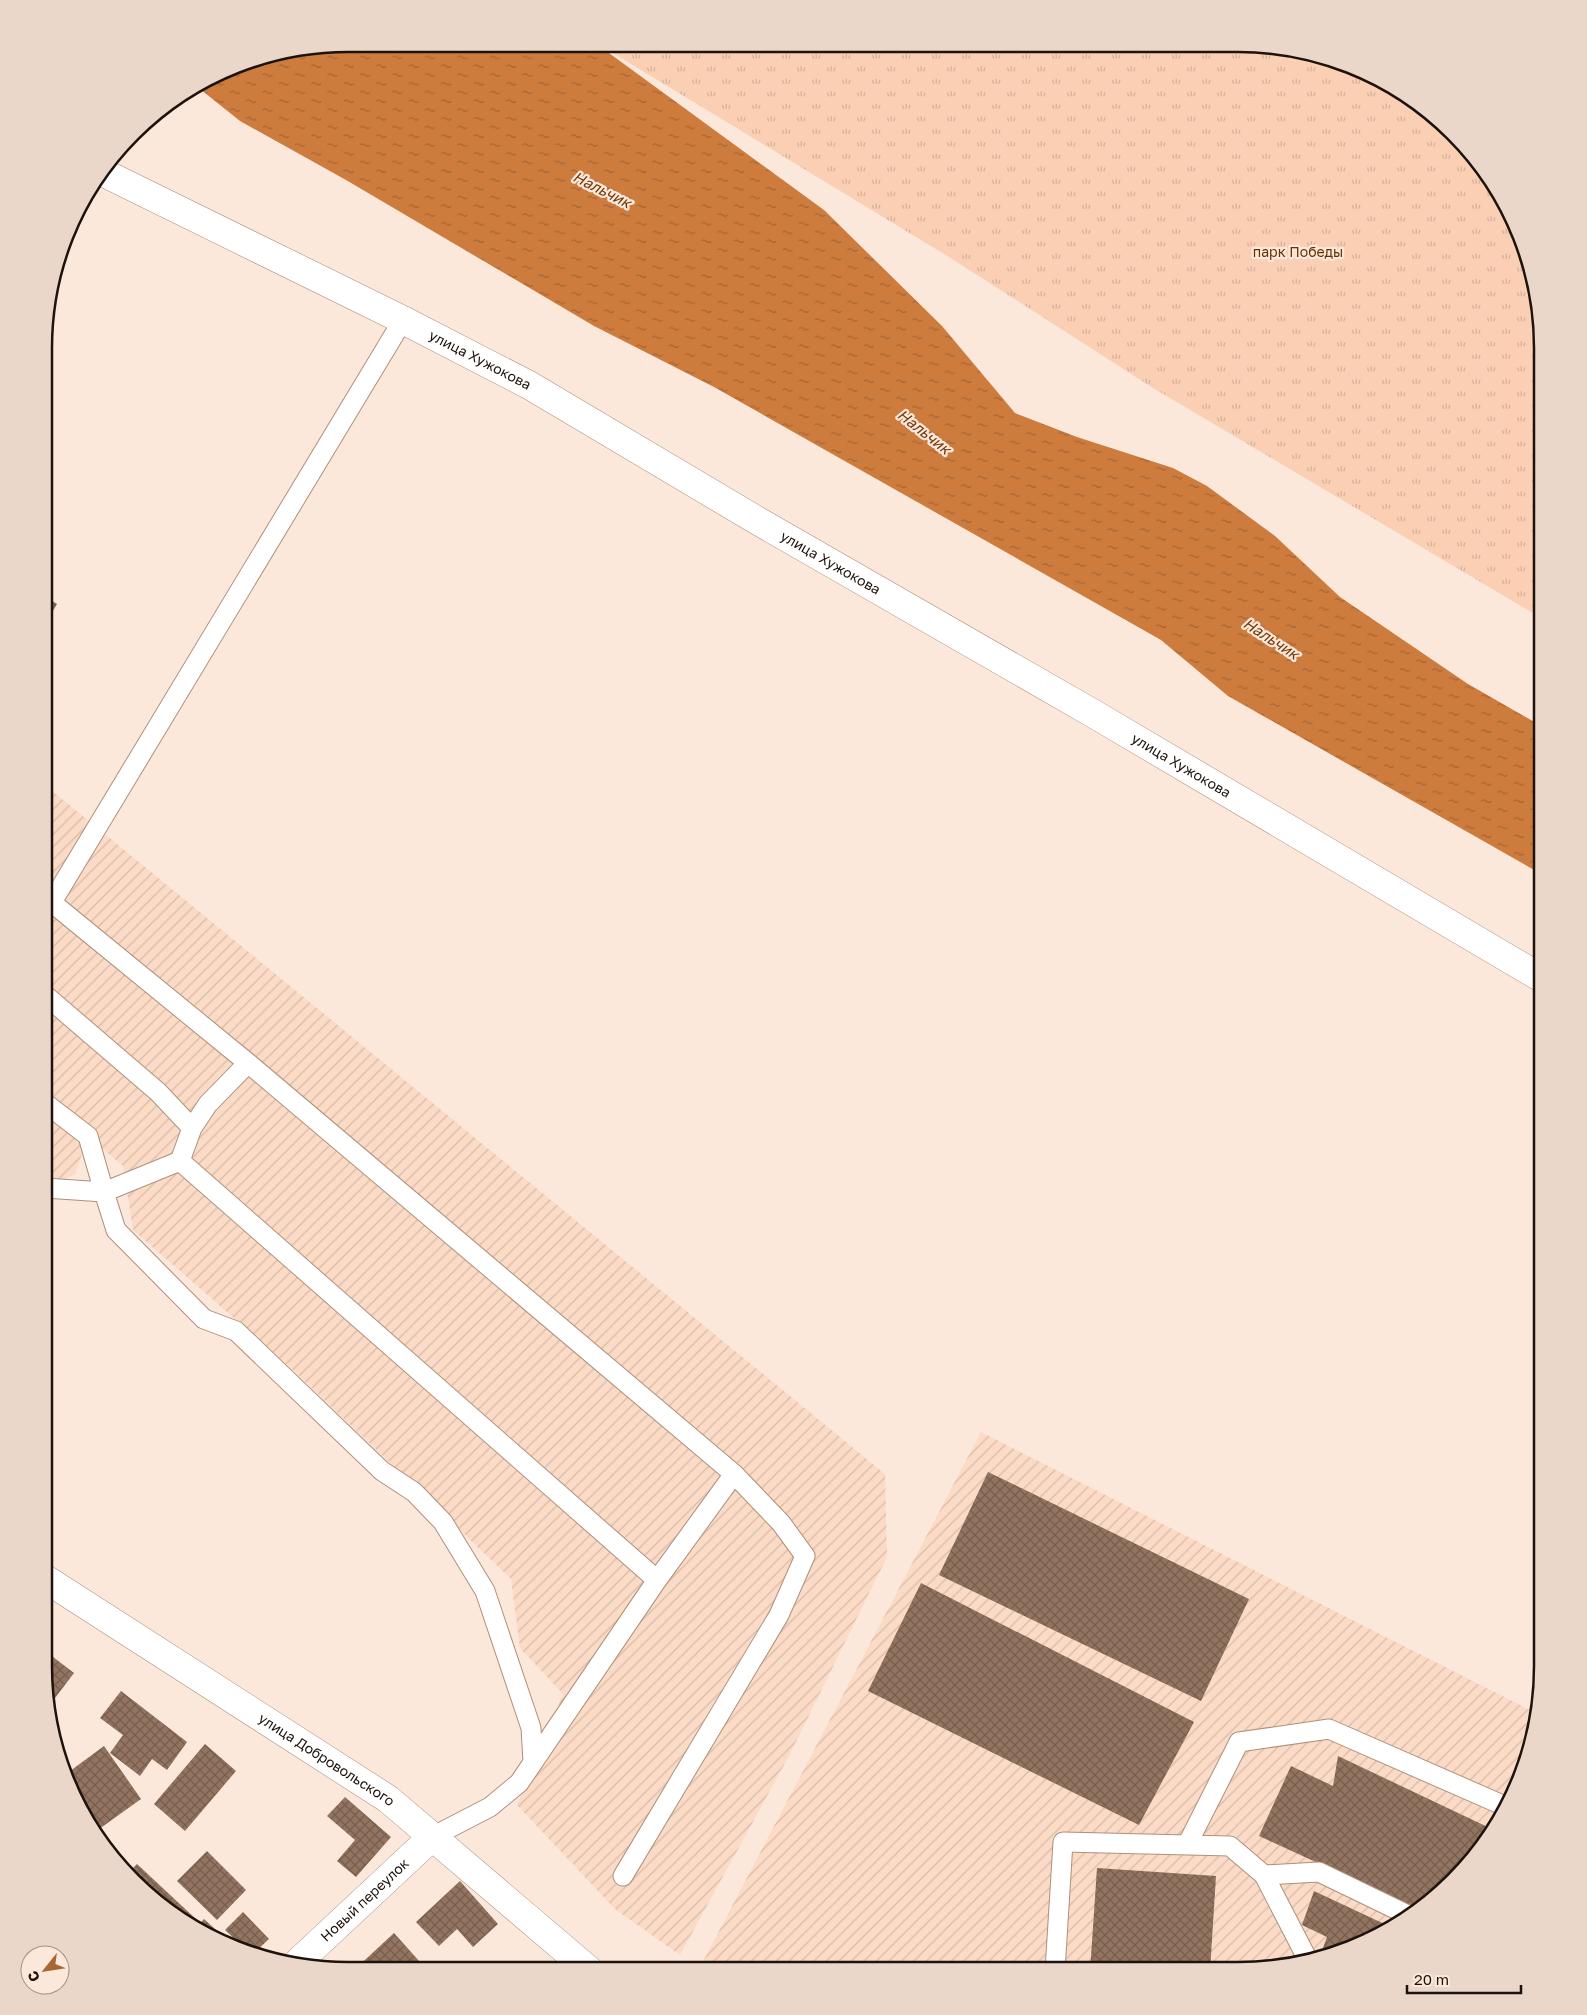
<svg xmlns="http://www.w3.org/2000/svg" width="1587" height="2015" viewBox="0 0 1587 2015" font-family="'Golos Text',sans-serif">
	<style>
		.industrial { fill: url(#industrial-furrows) }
		.park { fill: url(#park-tufts) }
		.water { fill: url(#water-ripples) }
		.building { fill: url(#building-cross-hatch) }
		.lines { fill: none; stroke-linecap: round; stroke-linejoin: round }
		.lane-casing { stroke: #ae907b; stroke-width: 21 }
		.street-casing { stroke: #ae907b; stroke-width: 29 }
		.lane { stroke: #fff; stroke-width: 19 }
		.street { stroke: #fff; stroke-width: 28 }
		.labels { text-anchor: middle; stroke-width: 4.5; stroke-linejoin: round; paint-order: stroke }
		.park-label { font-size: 14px; fill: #663100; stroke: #fce8db }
		.street-label { font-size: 14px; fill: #1e130c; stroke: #fce8db }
		.water-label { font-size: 15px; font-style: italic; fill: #6f3a0a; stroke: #fce8db }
		.rim { fill: none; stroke: #1e130c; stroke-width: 2.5 }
	</style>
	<defs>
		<pattern id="industrial-furrows" width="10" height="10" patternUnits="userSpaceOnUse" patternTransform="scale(1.25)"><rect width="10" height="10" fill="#fbdbc6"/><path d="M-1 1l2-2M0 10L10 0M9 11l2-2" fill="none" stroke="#d7bba9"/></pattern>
		<pattern id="park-tufts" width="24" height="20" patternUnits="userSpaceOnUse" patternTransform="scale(1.25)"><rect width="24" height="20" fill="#facfb3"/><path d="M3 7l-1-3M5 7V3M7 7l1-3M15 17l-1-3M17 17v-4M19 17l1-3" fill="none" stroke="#d6b199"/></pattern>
		<pattern id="water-ripples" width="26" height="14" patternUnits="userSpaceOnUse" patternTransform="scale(1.25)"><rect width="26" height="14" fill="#cd7c3e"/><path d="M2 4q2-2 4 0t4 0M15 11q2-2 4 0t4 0" fill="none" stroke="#a66432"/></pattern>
		<pattern id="building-cross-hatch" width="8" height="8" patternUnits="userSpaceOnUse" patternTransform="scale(1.25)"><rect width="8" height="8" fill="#927461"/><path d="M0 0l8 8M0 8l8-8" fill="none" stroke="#775e4e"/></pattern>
	</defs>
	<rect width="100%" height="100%" fill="#fce8db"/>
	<path class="industrial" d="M45,785L885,1474L887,1557L789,1756L680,1955L615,1909L517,1805L563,1694L520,1648L511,1579L290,1367L133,1230L123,1166L88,1136L75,1174L45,1189Z
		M981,1432L1538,1714L1533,1745L1502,1819L1454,1882L1390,1931L1317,1961L1258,1971H698Z"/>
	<path class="park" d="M598,44L1278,46L1355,67L1408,95L1467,147L1503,197L1533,270L1543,349V619L1153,388L949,257Z"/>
	<path class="water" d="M349,44L598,45L824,210L942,326L1015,413L1077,437L1173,468L1207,486L1275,536L1340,597L1468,684L1543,727V875L1228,696L1161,640L714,387L594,326L346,180L240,121L200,89L251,60Z"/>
	<path class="building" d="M46,597L57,604L46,623Z
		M988,1472L1249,1599L1201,1701L939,1575Z
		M921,1583L1194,1722L1139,1825L868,1691Z
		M44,1650L74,1673L49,1706L44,1666Z
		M121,1691L187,1742L167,1770L152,1759L140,1776L110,1753L123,1735L100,1718Z
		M205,1744L236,1771L185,1831L154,1804Z
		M104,1746L141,1799L95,1832L84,1818L66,1774Z
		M1338,1756L1494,1830L1454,1882L1418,1909L1259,1836L1291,1766L1333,1786Z
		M345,1797L391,1837L356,1877L337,1861L355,1840L327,1816Z
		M207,1851L246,1890L217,1920L177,1881Z
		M137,1864L197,1920L192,1926L180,1920L133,1882L127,1874Z
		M1097,1868L1216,1876L1210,1971H1090Z
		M460,1881L498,1924L473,1947L457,1929L439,1946L416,1922Z
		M1314,1891L1393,1928L1336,1953L1323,1948L1327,1937L1302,1925Z
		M243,1912L269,1939L252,1955L225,1930Z
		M204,1919L234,1946H233L196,1928Z
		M394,1933L428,1971H353Z"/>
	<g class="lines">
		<g class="lane-casing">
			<path id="lane" d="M45,897L248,1063L734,1474
				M52,902L403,320
				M45,995L158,1092L192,1128L180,1161L657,1580
				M45,1103L88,1136L104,1192L180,1161
				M192,1128L208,1104L248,1063
				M45,1188L104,1192L116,1230L204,1319L236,1331L382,1471L414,1492L443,1522L485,1591L531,1728L533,1762
				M432,1837L490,1807L519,1783L657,1580L734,1474L781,1523L805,1556L779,1615L623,1876
				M1187,1845L1239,1742L1329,1729L1507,1807
				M1264,1875L1319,1872L1410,1916
				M1055,1971L1063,1842L1230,1846L1264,1875L1309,1962"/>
		</g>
		<g class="street-casing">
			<g id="street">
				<path id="s1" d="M104,173L403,320L529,385L758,521L1094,714L1543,979"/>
				<path id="s2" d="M44,1578L388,1799L590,1971"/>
				<path id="s3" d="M296,1964L432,1837"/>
			</g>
		</g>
		<use href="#lane" class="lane"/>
		<use href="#street" class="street"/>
	</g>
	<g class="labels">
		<g class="park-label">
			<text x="1298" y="257">парк Победы</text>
		</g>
		<g class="street-label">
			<text dy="5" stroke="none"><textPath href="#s1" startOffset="420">улица Хужокова</textPath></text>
			<text dy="5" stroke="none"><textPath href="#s1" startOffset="825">улица Хужокова</textPath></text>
			<text dy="5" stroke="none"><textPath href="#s1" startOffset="1230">улица Хужокова</textPath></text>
			<text dy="5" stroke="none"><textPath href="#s2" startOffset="336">улица Добровольского</textPath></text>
			<text dy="5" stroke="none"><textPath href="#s3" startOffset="94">Новый переулок</textPath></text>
		</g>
		<g class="water-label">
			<text transform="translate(602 190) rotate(27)" y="5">Нальчик</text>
			<text transform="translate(924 432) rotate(38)" y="5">Нальчик</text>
			<text transform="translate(1271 639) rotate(33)" y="5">Нальчик</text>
		</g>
	</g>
	<path d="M0 0H1587V2015H0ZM348 52H1238A296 296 0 0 1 1534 348V1666A296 296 0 0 1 1238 1962H348A296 296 0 0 1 52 1666V348A296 296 0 0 1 348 52Z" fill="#ead7ca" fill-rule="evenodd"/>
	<path class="rim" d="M348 52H1238A296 296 0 0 1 1534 348V1666A296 296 0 0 1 1238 1962H348A296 296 0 0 1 52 1666V348A296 296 0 0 1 348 52Z"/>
	<g transform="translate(45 1970) rotate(240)"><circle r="24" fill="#fce8db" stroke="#a39388"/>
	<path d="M0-4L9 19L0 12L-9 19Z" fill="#a86633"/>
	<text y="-8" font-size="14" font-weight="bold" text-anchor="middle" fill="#1e130c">С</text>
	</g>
	<path d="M1407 1985v8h114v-8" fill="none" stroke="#1e130c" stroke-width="2.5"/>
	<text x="1414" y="1985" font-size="15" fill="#1e130c" stroke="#fce8db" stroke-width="4" paint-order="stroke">20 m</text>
</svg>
